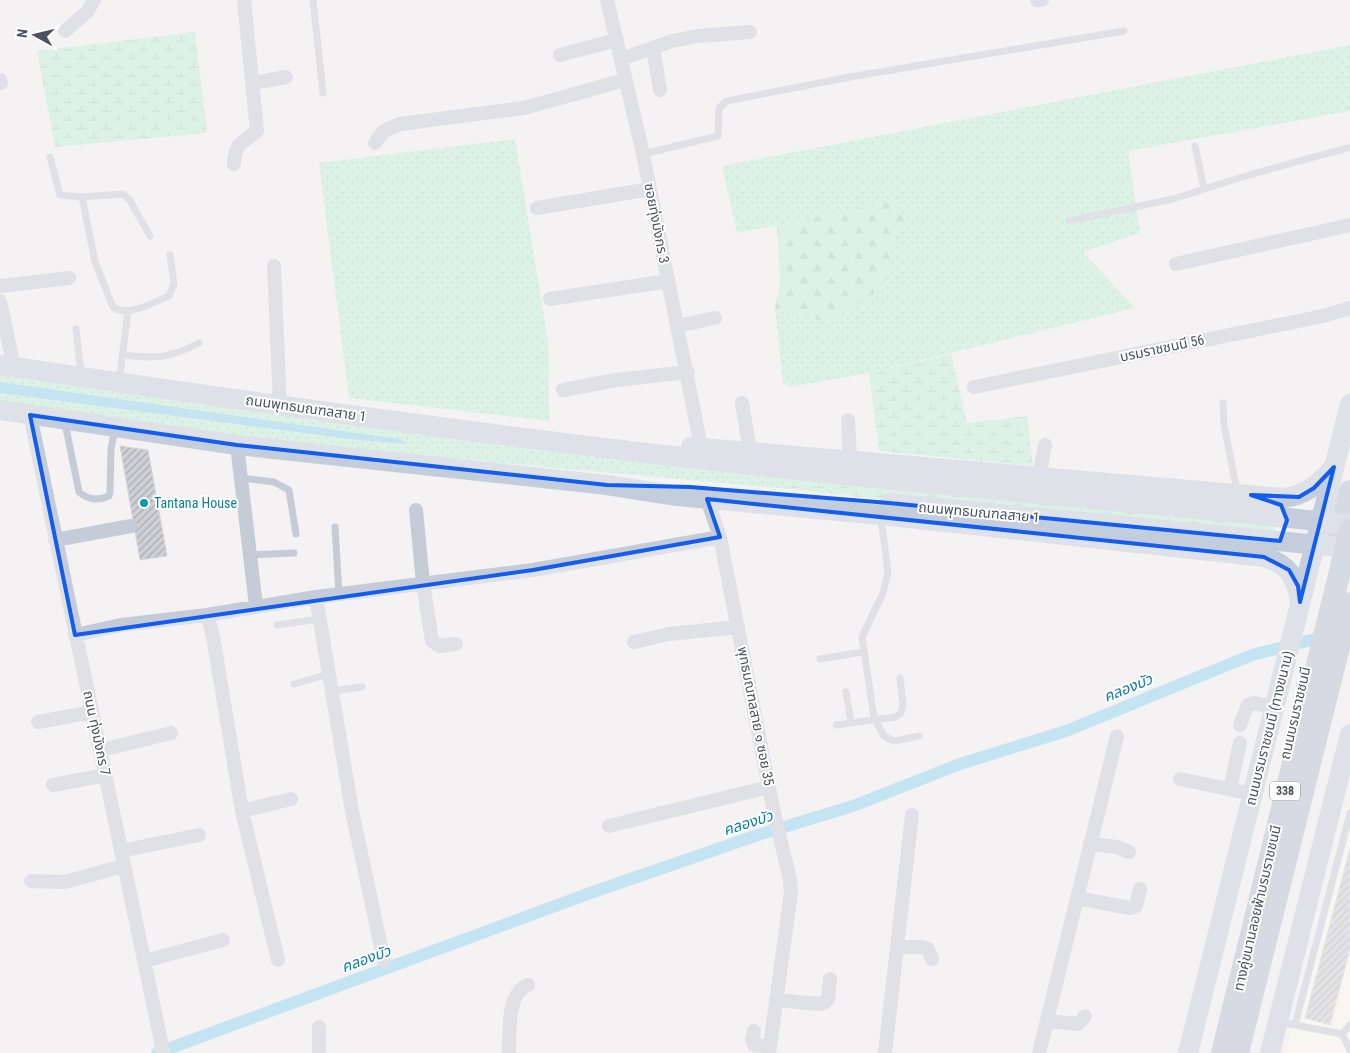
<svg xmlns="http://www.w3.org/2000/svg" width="1350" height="1053" viewBox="0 0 1350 1053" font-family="'Roboto Condensed','Noto Sans Thai',sans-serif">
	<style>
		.commercial { fill: #fdfaed }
		.grass { fill: url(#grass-dots) }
		.forest { fill: url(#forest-firs) }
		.wetland { fill: url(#wetland-marsh) }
		.water { fill: #8bd2f0 }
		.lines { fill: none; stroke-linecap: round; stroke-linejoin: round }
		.canal { stroke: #8bd2f0; stroke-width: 12 }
		.building { fill: url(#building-hatch); stroke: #d6d7dd }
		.lane { stroke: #c5ccd7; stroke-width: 7 }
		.street { stroke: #c5ccd7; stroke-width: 14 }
		.secondary { stroke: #c4cddb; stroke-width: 20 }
		.primary { stroke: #b1bed1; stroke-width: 22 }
		.secondary-bridge { stroke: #c4cddb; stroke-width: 20 }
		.primary-bridge { stroke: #b1bed1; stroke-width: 22 }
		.marked { fill: none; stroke: #125ded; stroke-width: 4; stroke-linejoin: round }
		.culture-dot { fill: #0f9aa8; stroke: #fff; stroke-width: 2 }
		.labels { text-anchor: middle; stroke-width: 4; stroke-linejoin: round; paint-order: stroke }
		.shield { fill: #fff; stroke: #7f8790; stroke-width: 1 }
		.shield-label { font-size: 12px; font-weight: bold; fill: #485360 }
		.street-label { font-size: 14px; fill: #485360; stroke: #fff }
		.culture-label { font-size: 14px; fill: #0d838f; stroke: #fff; text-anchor: start }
		.water-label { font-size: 15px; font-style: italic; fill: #077aad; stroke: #fff }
	</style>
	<defs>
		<pattern id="grass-dots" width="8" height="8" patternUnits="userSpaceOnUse" patternTransform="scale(1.25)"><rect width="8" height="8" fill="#c0f2d8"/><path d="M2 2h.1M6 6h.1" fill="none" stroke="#a6d1bc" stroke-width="1.8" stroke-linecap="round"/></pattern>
		<pattern id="forest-firs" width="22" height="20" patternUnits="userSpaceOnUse" patternTransform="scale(1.25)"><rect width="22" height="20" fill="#c0f2d8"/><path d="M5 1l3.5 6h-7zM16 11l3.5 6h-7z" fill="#a6d1bc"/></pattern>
		<pattern id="wetland-marsh" width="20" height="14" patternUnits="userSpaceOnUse" patternTransform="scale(1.25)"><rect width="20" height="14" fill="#c0f2d8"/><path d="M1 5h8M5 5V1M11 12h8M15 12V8" fill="none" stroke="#a6d1bc"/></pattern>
		<pattern id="building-hatch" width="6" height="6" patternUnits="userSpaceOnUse" patternTransform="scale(1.25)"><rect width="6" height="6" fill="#ced0d6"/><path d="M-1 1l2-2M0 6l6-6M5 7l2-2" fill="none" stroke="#a9abb1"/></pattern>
	</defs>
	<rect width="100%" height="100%" fill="#f4f2f2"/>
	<path class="commercial" d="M1350,795V1053H1286Z"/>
	<path class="grass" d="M1350,45V111L1128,151L1140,233L1083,252L1135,308L869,373L790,387L783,383L775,308L825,322L888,274L893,233L905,219L860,209L737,233L722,166Z
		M515,139L548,341L549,421L349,398L319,163Z
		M0,373L791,477L790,489L321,447L0,402V393L357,440L407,443L399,439L0,382Z"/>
	<path class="forest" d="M894,201L905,219C886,242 895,248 888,273C880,297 845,310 825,322L775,308L780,282L777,225Z"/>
	<path class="wetland" d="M195,32L207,133L55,147L37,51Z
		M951,354L967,423L1027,416L1033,466L879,451L869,373Z
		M791,477L1277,526L1267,544L790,489Z"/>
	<path class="water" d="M0,382L400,439L408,444L357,440L0,393Z"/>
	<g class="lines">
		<path class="canal" d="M157,1053L593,892L758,835L853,806L960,764L1066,731L1252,655L1327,636"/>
	</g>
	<path class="building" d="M120,446L148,450L167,556L140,560Z
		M1350,848V949L1330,1025L1305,1018Z"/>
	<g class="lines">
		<path class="lane" d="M313,0L323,93
			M1195,146L1204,189
			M643,154L718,136L719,108L727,101L850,77L1124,31
			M50,157L60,195L82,197L95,262L113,307C129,318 153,302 169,296L174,284L170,255
			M82,197L123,194L129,199L150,236
			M1069,221L1173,199L1242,177L1350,147
			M76,329L81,374
			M124,355C155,359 171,358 199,343
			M119,382L128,311
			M1223,403L1224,425L1237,491
			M65,423L79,492C88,500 98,501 109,496L110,492L111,449L115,428
			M242,478L274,482L289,490L296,534
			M881,518L888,572L883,593L862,637L874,718L884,736L894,741L919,736
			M335,527L339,594
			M250,555L294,553
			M277,625L320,619
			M820,659L863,652
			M294,684L329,674
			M332,691L362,687
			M846,692L851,722
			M836,725L896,717L901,713L903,704L900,678
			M1290,1024L1342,1034
			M1295,1025L1350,813
			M1342,1034L1350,1050
			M1342,1034L1350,1025"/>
		<path class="street" d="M607,0L643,154L701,447
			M1037,0H1042
			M65,31L87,12L94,0
			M653,48L660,90
			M560,55L617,40
			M621,59L672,41L698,36L750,32
			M0,80L1,83
			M253,83L286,77
			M375,143L384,131L400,124L524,108L625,80
			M234,164C235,142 242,144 257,131L244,0
			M537,208L650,189
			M1176,264L1350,225
			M274,266L280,406
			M0,286L69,278
			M550,299L668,281
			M0,301L14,367
			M677,326L715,318
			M974,387L1323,316L1350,308
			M563,390L616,380L688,372
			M742,403L750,451
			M30,415L163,1051
			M848,420L850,459
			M237,445L256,606
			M1039,477L1045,445
			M707,499L720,537L774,813L790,879L791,893L769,1053
			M416,510L423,583L432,641L440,646L456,644
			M55,540L131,526
			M316,597L352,811L384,961
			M207,615L213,636L242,811L278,960
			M75,635L121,625L207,615L316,597L533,570L720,537
			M634,642L669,634L738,627
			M38,722L92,712
			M1240,725L1248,705L1253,703L1274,707
			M101,750L171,733
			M1180,779L1252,794
			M53,785L106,775
			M1230,789L1240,743
			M242,811L291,799
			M609,826L769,787
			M1090,844L1117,847L1129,852
			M121,851L199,835
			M31,881L65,882L123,866
			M1077,898L1130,908L1136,906L1140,889
			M897,947H922L928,949L932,959
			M144,961L223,940
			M776,1000L819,1004L825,1002L828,999L830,979
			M1047,1021L1078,1024L1085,1016
			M754,1031L752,1040L754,1045L770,1046
			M319,1053V1027
			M509,1053C510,1034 506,993 528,985
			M885,1053L912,815
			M1039,1053L1117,736"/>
		<path class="secondary" d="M0,365C297,409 594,450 893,480
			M0,410L237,445L607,485L677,496L881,515L1264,557C1289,564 1297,579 1300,602
			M691,447L1284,498C1307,495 1319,483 1334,467
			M1188,1053L1350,404
			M1270,1053L1350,734"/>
		<path class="primary" d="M1337,543L1350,491
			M1238,1053L1350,603"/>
		<path class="secondary-bridge" d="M893,480L1350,524
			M889,503L1350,548"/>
		<path class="primary-bridge" d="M1222,1053L1350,530"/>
	</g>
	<path d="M0 0H1350V1053H0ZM30,415L237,445L607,485L690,487L889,503L1280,541L1287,520L1281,505L1251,495L1299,497L1314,488L1334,467L1300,602L1298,586L1289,570L1264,557L707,499L720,537L533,570L75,635Z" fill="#f4f2f2" fill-opacity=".55" fill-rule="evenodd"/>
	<path class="marked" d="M30,415L237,445L607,485L690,487L889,503L1280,541L1287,520L1281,505L1251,495L1299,497L1314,488L1334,467L1300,602L1298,586L1289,570L1264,557L707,499L720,537L533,570L75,635Z"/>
	<circle class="culture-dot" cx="144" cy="503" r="5"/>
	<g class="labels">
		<rect class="shield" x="1270" y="781.5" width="30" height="19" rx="4"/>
		<g class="shield-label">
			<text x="1285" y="795">338</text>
		</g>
		<g class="street-label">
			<text transform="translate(657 223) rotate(79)" y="5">ซอยทุ่งมังกร 3</text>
			<text transform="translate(1162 348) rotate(-12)" y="5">บรมราชชนนี 56</text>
			<text transform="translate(306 408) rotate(8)" y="5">ถนนพุทธมณฑลสาย 1</text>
			<text transform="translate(979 512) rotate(5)" y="5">ถนนพุทธมณฑลสาย 1</text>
			<text transform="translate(1295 713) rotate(-77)" y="5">ถนนบรมราชชนนี</text>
			<text transform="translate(756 716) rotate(79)" y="5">พุทธมณฑลสาย ๑ ซอย 35</text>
			<text transform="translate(1269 728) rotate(-76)" y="5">ถนนบรมราชชนนี (ทางขนาน)</text>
			<text transform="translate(97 733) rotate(78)" y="5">ถนน ทุ่งมังกร 7</text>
			<text transform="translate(1257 908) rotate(-77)" y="5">ทางคู่ขนานลอยฟ้าบรมราชชนนี</text>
		</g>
		<g class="culture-label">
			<text x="154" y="508">Tantana House</text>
		</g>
		<g class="water-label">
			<text transform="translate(1128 688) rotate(-22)" y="5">คลองบัว</text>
			<text transform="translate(748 823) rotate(-18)" y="5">คลองบัว</text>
			<text transform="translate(366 959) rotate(-20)" y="5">คลองบัว</text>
		</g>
	</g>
	<g transform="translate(35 35) rotate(278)" stroke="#ffffff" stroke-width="4" paint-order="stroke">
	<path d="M0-4L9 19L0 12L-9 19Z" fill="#485360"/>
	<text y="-8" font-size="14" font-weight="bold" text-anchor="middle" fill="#485360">N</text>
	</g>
</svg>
